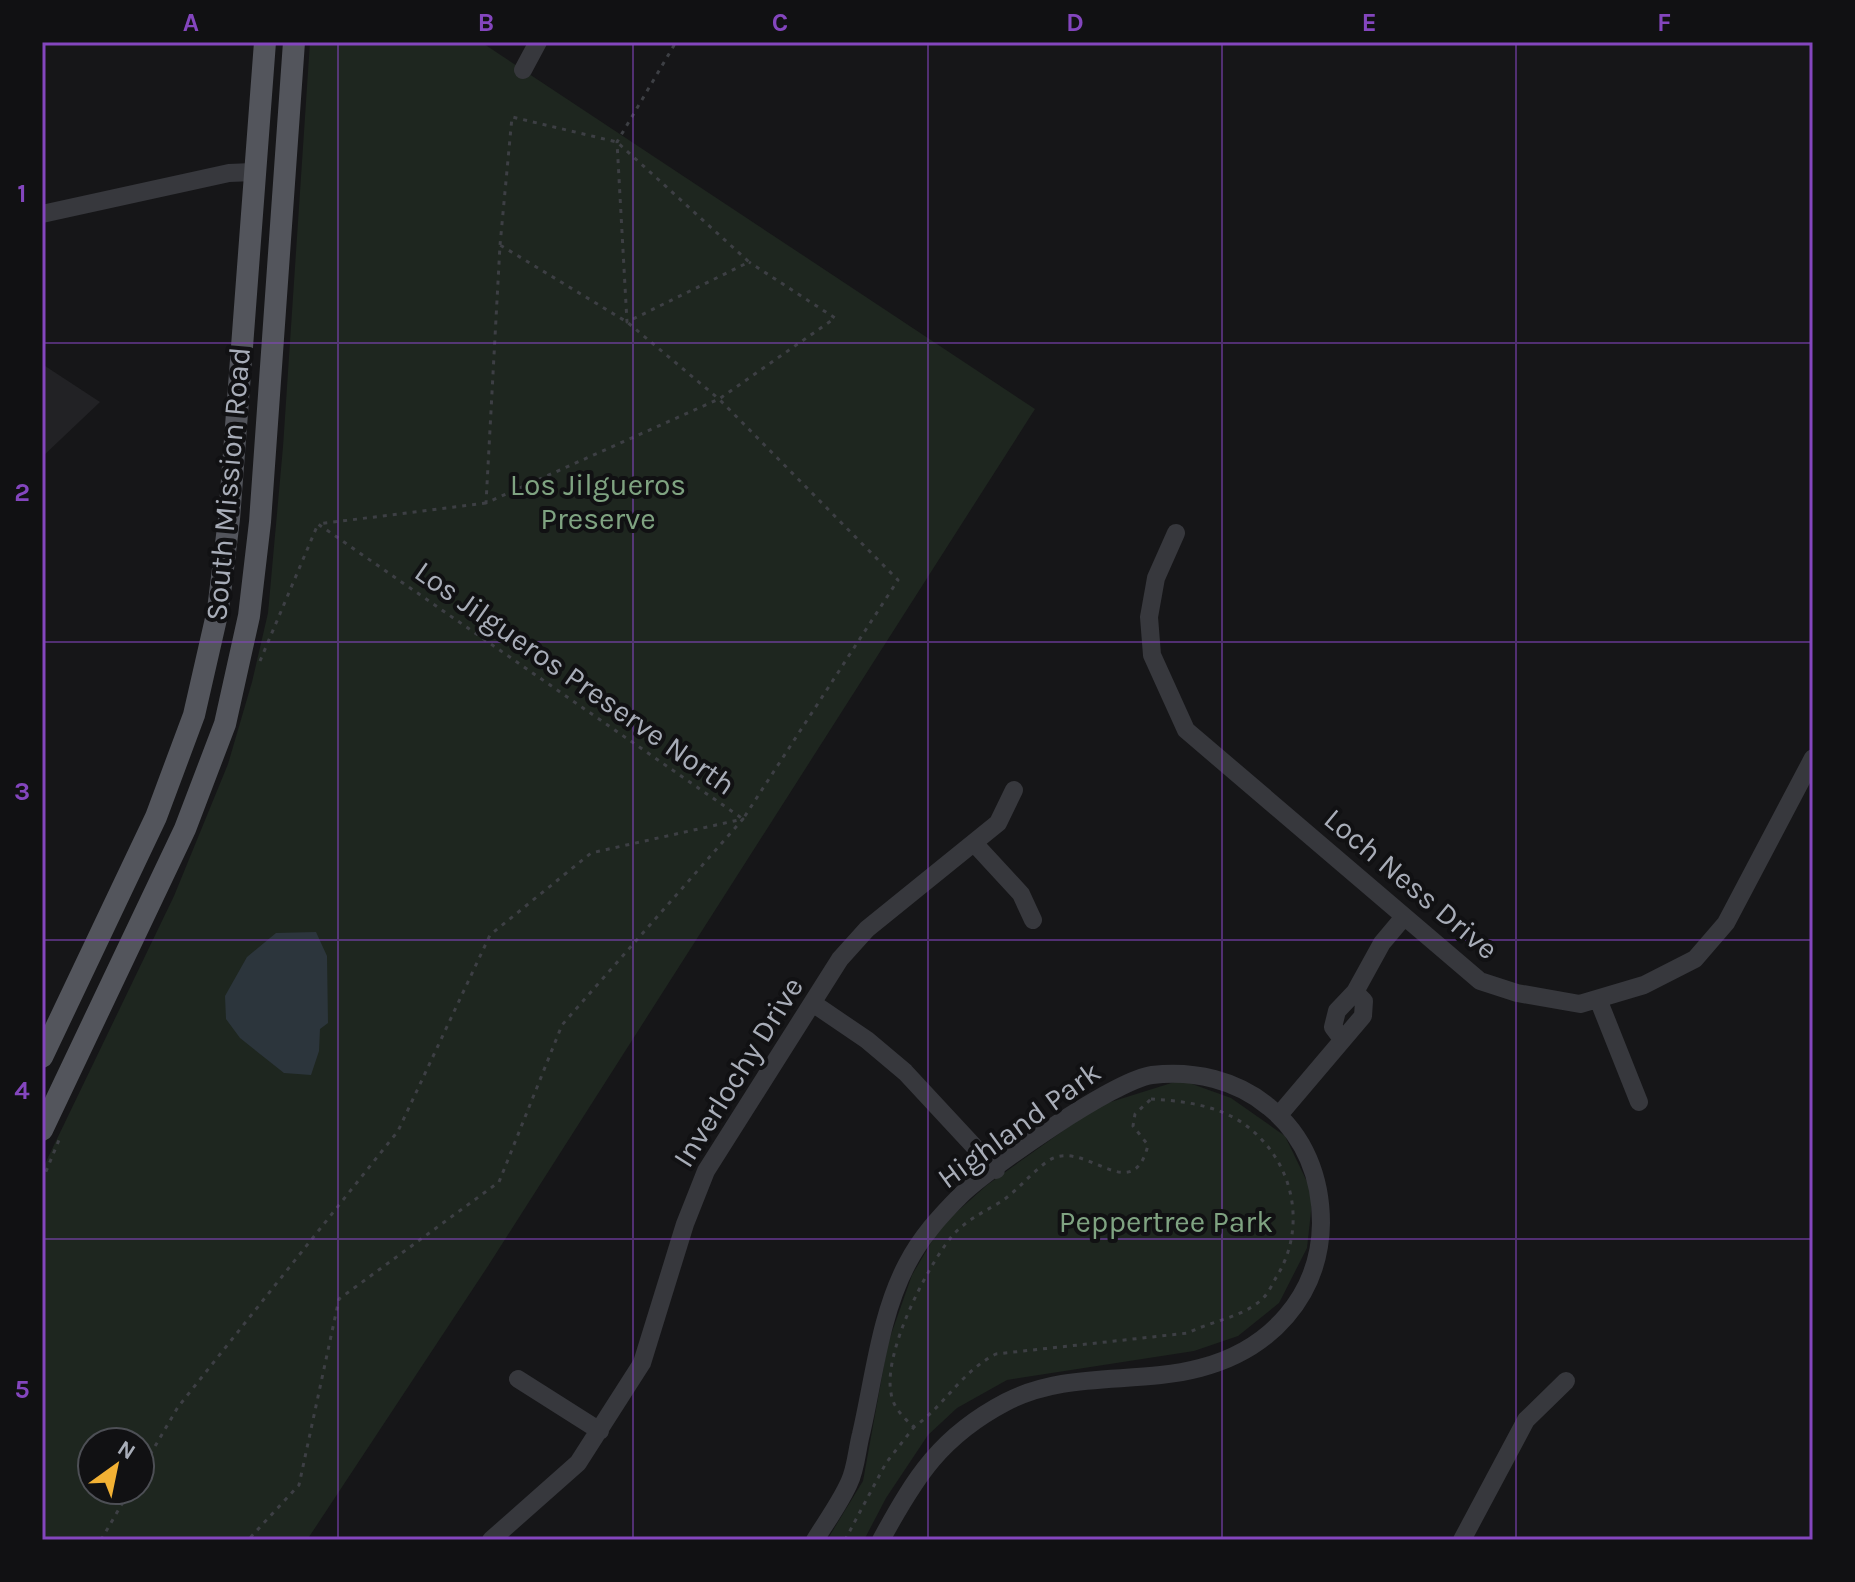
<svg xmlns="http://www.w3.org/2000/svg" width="1855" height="1582" viewBox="0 0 1855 1582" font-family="Karla,sans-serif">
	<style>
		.built { fill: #222225 }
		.green { fill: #1e261f; fill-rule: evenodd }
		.water { fill: #2c353c }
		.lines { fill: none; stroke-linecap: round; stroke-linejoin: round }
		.path { stroke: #3d3f44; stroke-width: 3; stroke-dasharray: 4 6; stroke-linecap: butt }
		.minor { stroke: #37383d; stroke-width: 18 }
		.major { stroke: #53555c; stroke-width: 22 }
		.grid { fill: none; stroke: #8446be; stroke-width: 2; stroke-opacity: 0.55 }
		.labels { text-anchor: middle; stroke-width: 8; stroke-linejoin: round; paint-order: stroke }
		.street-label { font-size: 30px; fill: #a8adb8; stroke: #111113 }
		.park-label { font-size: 30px; fill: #7fa381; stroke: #111113 }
		.neatline { fill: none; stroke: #8446be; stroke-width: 3 }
		.grid-label { font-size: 26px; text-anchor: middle; font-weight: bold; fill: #8446be }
	</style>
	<rect width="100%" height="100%" fill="#161618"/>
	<path class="built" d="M42,364L100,402L42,457Z"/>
	<path class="green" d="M310,42H481L1035,409L488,1266L307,1540H42V1170L174,896L228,764L252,682L268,613L283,447ZM92,1442H140V1490H92Z
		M1181,1080L1231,1098L1285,1136L1313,1194L1307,1248L1279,1303L1238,1336L1194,1351L1007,1380L957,1408L928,1435L886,1498L864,1540H827L863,1481L888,1343L912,1275L941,1226L987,1185L1098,1106Z"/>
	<path class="water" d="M316,932L327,956L328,1023L320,1029L319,1051L311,1075L284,1073L240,1038L226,1019L225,996L247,957L276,933Z"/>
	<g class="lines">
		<path class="path" d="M500,245L512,117L617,142L749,262L627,322L617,142L676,42
			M486,503L318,524L743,819L898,580L719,399L486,503L500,245L627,322L719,399L835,318L749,262
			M260,661L318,524
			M1151,1099C1183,1101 1217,1105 1244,1124C1293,1159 1308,1225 1277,1276C1272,1284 1268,1295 1260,1301C1240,1318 1211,1321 1188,1333L996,1354C962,1371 945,1405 914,1427C904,1418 893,1408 891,1393C883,1352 927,1267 952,1236C966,1220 984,1212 1002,1201C1018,1190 1031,1173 1048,1161C1084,1136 1132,1210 1148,1145L1133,1126L1135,1114Z
			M42,1181L59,1140
			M140,1472L178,1407L398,1131L490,935L591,853L743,819L562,1025L499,1182L339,1299L299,1485L248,1540
			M101,1540L130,1490
			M845,1540L886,1463L914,1427"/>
		<path class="minor" d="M523,70L538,42
			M42,214L229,173L253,172
			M1176,533L1156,578L1149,617L1152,655L1186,730L1480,981L1517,993L1580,1004L1644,985L1695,959L1726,923L1813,758
			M974,843L1021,894L1033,920
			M1355,992L1382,943L1403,918
			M1598,999L1639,1102
			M814,1004L867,1040L905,1072L996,1170
			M1279,1115L1363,1016L1364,1001L1355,992L1337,1011L1333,1027L1342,1039
			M518,1379L600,1431
			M491,1540L578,1463L642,1363L685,1224L706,1171L840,959L867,929L998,823L1014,790
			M815,1540C826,1522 840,1503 849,1483C856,1469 857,1449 861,1434C874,1378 880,1315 907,1264C921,1237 940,1216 961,1195C990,1167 1115,1080 1152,1075C1194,1070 1237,1080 1269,1107C1305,1136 1321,1178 1321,1223C1320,1296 1270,1350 1200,1368C1136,1385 1067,1370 1006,1402C941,1436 915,1477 881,1540
			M1462,1540L1526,1420L1566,1381"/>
		<path class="major" d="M42,1057L156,817L194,715L218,610L229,519L265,42
			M42,1130L185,829L225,724L249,616L260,522L294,42"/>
	</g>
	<path class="grid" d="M338,42V1540M633,42V1540M928,42V1540M1222,42V1540M1516,42V1540M42,343H1813M42,642H1813M42,940H1813M42,1239H1813"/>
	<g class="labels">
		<g class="street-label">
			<text transform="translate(228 484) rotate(-85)" y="10">South Mission Road</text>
			<text transform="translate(575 678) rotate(35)" y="10">Los Jilgueros Preserve North</text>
			<text transform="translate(1411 884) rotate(40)" y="10">Loch Ness Drive</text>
			<text transform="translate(738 1072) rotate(-58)" y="10">Inverlochy Drive</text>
			<text transform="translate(1019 1125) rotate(-36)" y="10">Highland Park</text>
		</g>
		<g class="park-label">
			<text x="598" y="495">Los Jilgueros<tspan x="598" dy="34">Preserve</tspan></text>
			<text x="1166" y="1232">Peppertree Park</text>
		</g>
	</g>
	<rect width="1855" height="1582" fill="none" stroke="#111113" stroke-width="88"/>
	<g transform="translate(116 1466) rotate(33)"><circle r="38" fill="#111113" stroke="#4d4f55" stroke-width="2"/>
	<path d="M0-6L14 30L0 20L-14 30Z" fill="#f2b134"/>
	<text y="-12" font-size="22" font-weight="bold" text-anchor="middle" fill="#a8adb8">N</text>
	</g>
	<rect x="44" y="44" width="1767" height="1494" class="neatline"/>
	<g class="grid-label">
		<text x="191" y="31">A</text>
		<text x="486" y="31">B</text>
		<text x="780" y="31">C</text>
		<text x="1075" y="31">D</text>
		<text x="1369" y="31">E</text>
		<text x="1664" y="31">F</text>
		<text x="22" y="202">1</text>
		<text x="22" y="501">2</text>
		<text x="22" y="800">3</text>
		<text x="22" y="1099">4</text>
		<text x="22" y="1398">5</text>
	</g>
</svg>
